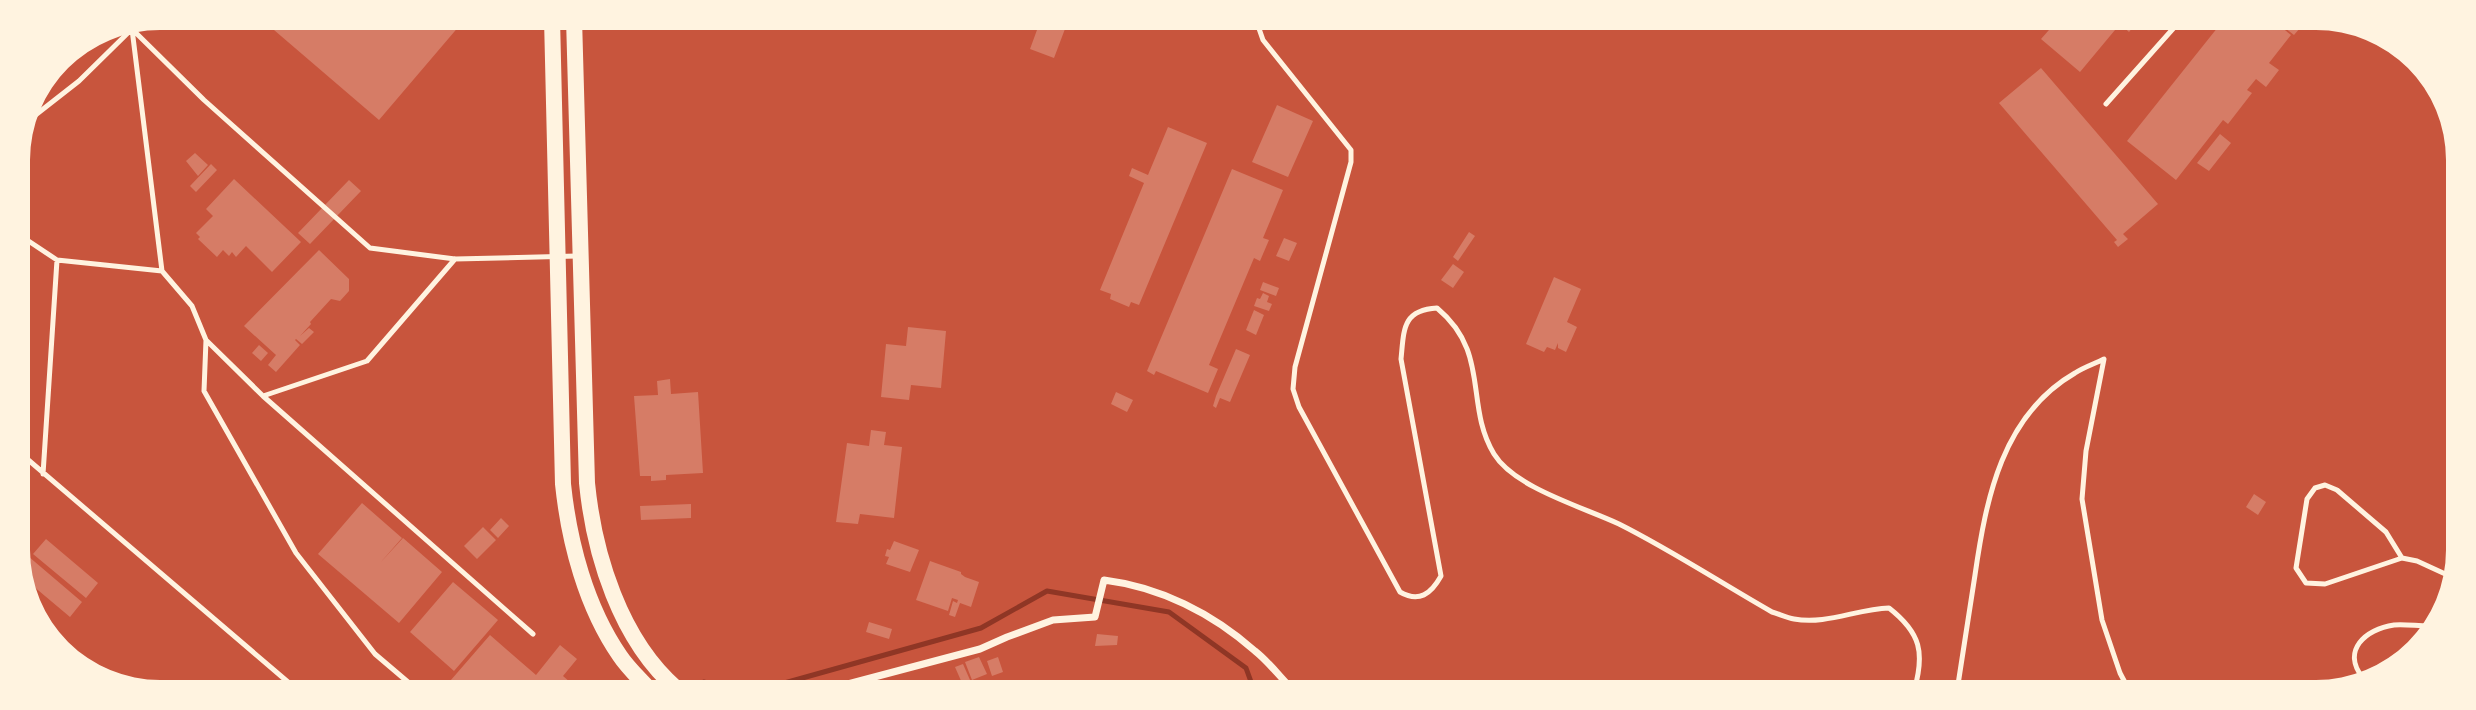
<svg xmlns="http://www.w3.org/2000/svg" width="2476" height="710" viewBox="0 0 2476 710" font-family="Montserrat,sans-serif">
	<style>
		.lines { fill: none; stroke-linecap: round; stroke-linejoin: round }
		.stream { stroke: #8f3625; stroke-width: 5 }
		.building { fill: #d67c66 }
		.service { stroke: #fff3e0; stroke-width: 5 }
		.minor { stroke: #fff3e0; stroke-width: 7 }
		.primary { stroke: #fff3e0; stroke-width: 16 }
	</style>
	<rect width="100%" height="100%" fill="#c8553d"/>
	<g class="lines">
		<path class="stream" d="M704,682L716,689
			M763,689L981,628L1047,591L1169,612L1246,668L1254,690"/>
	</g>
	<path class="building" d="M260,18H466L379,120Z
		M1041,19L1068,21L1054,58L1030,49Z
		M2056,22H2137L2129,32L2120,24L2080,72L2041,39Z
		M2222,22H2275L2291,35L2269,63L2279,70L2266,87L2256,79L2247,90L2252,93L2228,124L2223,120L2176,180L2127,141Z
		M2282,22H2293L2300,28L2294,35L2280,24Z
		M2041,68L2158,204L2123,234L2128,239L2118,247L2114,242L2117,240L1999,103Z
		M1277,105L1313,121L1288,177L1252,162Z
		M1168,127L1207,143L1139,305L1131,302L1129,307L1110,299L1111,294L1100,290L1144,183L1129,176L1132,168L1148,175Z
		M2220,134L2231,143L2209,171L2197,163Z
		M195,153L208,165L198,176L186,161Z
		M211,164L217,170L196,192L190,186Z
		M1232,169L1283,190L1263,238L1269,240L1260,261L1254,258L1209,365L1218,369L1208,393L1156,371L1154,375L1147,371Z
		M234,179L301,242L272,272L246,246L236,257L232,252L229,256L223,250L217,257L198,239L200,237L196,233L213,216L206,209Z
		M349,180L361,191L310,244L298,233Z
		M1469,232L1475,236L1458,261L1453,257Z
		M1284,238L1297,243L1289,261L1276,256Z
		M319,250L349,279V291L340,301L331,299L310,322L311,324L300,336L309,328L314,332L302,344L296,339L295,340L300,345L276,372L268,365L276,355L244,326Z
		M1453,264L1464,272L1453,288L1441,280Z
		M1554,277L1581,289L1567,322L1577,327L1566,352L1558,348V343L1555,350L1547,347L1544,352L1526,344Z
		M1263,282L1279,288L1276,296L1260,290Z
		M1263,293L1269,296L1267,302L1272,304L1269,311L1254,306L1257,298L1260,299Z
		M1254,310L1264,315L1256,335L1246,330Z
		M908,327L946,331L941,388L911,385L909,400L881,397L886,344L906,346Z
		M259,345L268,353L261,361L252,353Z
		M1236,349L1250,355L1230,402L1220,398L1216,408L1213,406L1216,396Z
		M670,379L671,394L698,392L703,473L666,475V480L651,481V476H640L634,396L658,395L657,381Z
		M1116,392L1133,400L1127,412L1111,404Z
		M871,430L886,432L884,445L902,447L894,518L860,514L858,524L836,522L847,443L869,446Z
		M2254,494L2266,502L2258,515L2246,507Z
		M362,503L402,538L380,563L403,538L442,572L399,623L318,554Z
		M691,504V518L641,520L640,506Z
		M501,518L509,526L498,538L490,530Z
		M483,527L496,540L477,559L464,546Z
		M46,539L98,583L86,598L33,554Z
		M894,541L919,550L910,572L886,564L889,557L885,556L887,549L890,550Z
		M28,556L82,602L70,617L20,575L24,567L21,564Z
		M930,561L961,572V574L965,577L979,582L971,607L960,603L955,617L949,615L953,601L957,603L958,600L952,598L948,611L916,600Z
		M453,582L498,620L454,671L410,632Z
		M869,622L892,629L889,639L866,632Z
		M1097,634L1118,636L1117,645L1095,646Z
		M490,635L536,675L560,645L577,659L563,676L578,689L444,688Z
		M979,657L987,674L972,680L965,662Z
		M998,657L1003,672L992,676L987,661Z
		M963,664L970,680L962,683L955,667Z"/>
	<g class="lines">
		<path class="service" d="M1256,20L1263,40L1351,150V162L1295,367L1293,389L1299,407L1400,592C1419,603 1431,594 1441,576L1401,359C1404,330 1402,310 1437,308C1491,353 1464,404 1494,454C1515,488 1583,507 1619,524C1671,550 1721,583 1772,612C1779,614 1787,618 1794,619C1826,625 1857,609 1889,608C1921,633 1925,653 1914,691
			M132,29L162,271L192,306L206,340L263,396L533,634
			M134,31L204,100L370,248L455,259L577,256
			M2106,104L2179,22
			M24,124L79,81L139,22
			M18,234L57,260L162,271
			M206,340L204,391L296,553L375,654L415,688
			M263,396L367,361L455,259
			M19,452L295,688
			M43,474L57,260
			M2402,558L2386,532L2337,490L2325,485L2315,488L2307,499L2296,568L2306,583L2325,584L2402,558L2417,561L2454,578
			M2363,678C2341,651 2365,629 2394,625C2405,624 2417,626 2428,626
			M1957,691C1963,653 1969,614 1975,575C1986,499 2002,415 2075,373C2084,367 2094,364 2104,359L2086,451L2082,499L2102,620L2120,673L2130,692"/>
		<path class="minor" d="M829,689L980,649L1007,637L1053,620L1095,617L1104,580C1160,587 1212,613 1255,651C1269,662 1280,677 1293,690"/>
		<path class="primary" d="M552,18L563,484C569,542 586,607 620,656C628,668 639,678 649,689
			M574,18L587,483C594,554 620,640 677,689"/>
	</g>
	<path d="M0 0H2476V710H0ZM160 30H2316A130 130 0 0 1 2446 160V550A130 130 0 0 1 2316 680H160A130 130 0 0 1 30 550V160A130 130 0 0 1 160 30Z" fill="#fff3e0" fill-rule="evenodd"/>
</svg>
